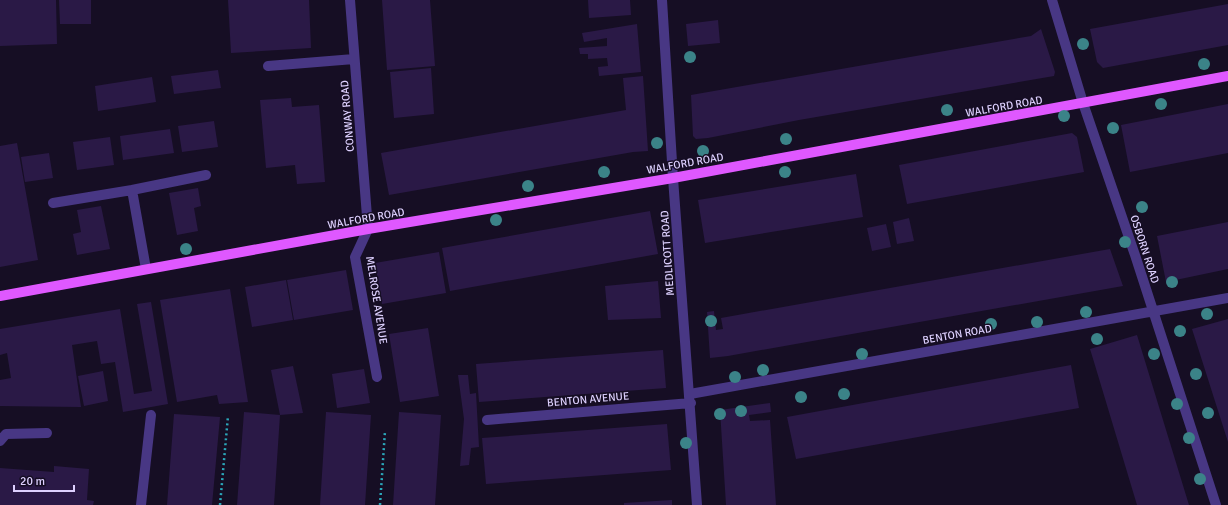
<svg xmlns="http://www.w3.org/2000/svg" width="1228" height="505" viewBox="0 0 1228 505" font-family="Signika,sans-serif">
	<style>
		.building { fill: #2a1946 }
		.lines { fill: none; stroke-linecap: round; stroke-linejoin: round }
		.path { stroke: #2ba7b9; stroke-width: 2.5; stroke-dasharray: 2 3; stroke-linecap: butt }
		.minor { stroke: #483784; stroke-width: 10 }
		.major { stroke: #df58ff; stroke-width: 10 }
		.tree { fill: #3b8388 }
		.labels { text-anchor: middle; stroke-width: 3; stroke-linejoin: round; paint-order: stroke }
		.street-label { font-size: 11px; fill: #ded1ff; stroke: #160e24 }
	</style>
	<rect width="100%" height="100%" fill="#160e24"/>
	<path class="building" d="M0,0H56L57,44L0,46Z
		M59,0H91V24H60Z
		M228,0H309L311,48L231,53Z
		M382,0H430L435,66L387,70Z
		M588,0H630L631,15L589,18Z
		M1228,4V45L1103,68L1097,62L1090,29Z
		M718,20L720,43L688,46L686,24Z
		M637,24L641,72L599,76L598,67L608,66L607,58L588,59V54H580L579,48L607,46V38L584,42L582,33Z
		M1041,29L1055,72L1054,76L799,120L708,138L696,139L693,136L691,95L1031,36Z
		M431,68L434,114L394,118L390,72Z
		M218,70L221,88L174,94L171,76Z
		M643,76L648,151L633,152L389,195L381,153L626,110L623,78Z
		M152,77L156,102L98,111L95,86Z
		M291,98L292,107L319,105L325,182L297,184L295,165L266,168L260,100Z
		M1228,104V153L1130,172L1121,125Z
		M214,121L218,147L182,152L178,126Z
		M170,129L174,153L123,160L120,136Z
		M1072,133L1077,137L1084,172L907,204L899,165Z
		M110,137L114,165L77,170L73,142Z
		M17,143L38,260L0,267V146Z
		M49,153L53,178L25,182L21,157Z
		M856,174L863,217L705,243L698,200Z
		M198,188L201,206L194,208L198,231L177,235L169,193Z
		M101,206L110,249L77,255L73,234L81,232L77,210Z
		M650,211L658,254L450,291L442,248Z
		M909,218L914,241L897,244L893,222Z
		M1228,222V269L1166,282L1157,236Z
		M886,224L891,247L872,251L867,228Z
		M1110,249L1123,286L728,356L710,358L707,312L714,311L716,330L723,329L721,318Z
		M439,252L446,293L382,304L375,263Z
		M346,270L353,310L294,320L287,280Z
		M286,280L293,320L252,327L245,287Z
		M658,281L661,318L608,320L605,286Z
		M230,289L248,402L219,404L217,395L177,402L160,300Z
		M151,302L168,404L123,412L115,362L101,364L97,341L72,345L81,407L0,406V380L11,378L7,353L0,355V329L120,309L134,394L152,391L137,304Z
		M1228,319V442L1192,329Z
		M428,328L439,396L400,402L389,334Z
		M1137,335L1185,492L1189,505H1137L1094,362L1090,349Z
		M663,350L666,388L479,402L476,364Z
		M1071,365L1079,408L796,459L787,417Z
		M293,366L303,413L280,415L271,370Z
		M364,369L370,403L337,408L332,374Z
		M103,371L108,401L84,406L78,376Z
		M458,375H468L470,394L476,393L479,447L471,448L469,465L460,466L464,419Z
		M770,403L771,412L749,415L750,421L770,420L776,505H726L720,410Z
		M244,412L280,415L274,505H237Z
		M326,412L371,415L365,505H320Z
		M399,412L441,415L435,505H393Z
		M174,414L220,417L212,505H167Z
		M667,424L671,470L486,484L482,438Z
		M54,466L89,469L87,500L94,501L93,505H0V468L54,472Z
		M672,500V505H624V503Z"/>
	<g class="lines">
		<path class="path" d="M220,505L228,416
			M380,505L385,431"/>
		<path class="minor" d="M350,0L368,229L355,257L377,377
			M662,0L673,178L697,505
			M1052,0L1083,103L1135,255L1216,505
			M268,66L354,59
			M132,190L206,175
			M53,203L132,190L146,269
			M690,394L1228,298
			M487,420L691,403
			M0,441L6,434L47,433
			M141,505L151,415"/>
		<path class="major" d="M0,296L368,229L673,178L1228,76"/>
	</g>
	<g class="tree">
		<circle cx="1083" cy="44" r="6"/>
		<circle cx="690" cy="57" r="6"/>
		<circle cx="1204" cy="64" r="6"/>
		<circle cx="1161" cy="104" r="6"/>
		<circle cx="947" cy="110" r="6"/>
		<circle cx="1064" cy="116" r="6"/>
		<circle cx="1113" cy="128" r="6"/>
		<circle cx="786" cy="139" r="6"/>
		<circle cx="657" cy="143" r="6"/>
		<circle cx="703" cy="151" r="6"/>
		<circle cx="604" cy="172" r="6"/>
		<circle cx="785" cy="172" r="6"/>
		<circle cx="528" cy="186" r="6"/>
		<circle cx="1142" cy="207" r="6"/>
		<circle cx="496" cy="220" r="6"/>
		<circle cx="1125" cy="242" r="6"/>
		<circle cx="186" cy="249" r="6"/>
		<circle cx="1172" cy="282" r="6"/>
		<circle cx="1086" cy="312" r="6"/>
		<circle cx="1207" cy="314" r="6"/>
		<circle cx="711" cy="321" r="6"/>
		<circle cx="1037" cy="322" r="6"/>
		<circle cx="991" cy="324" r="6"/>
		<circle cx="1180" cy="331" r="6"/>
		<circle cx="1097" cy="339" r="6"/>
		<circle cx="862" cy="354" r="6"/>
		<circle cx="1154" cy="354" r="6"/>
		<circle cx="763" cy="370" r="6"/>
		<circle cx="1196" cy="374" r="6"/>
		<circle cx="735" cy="377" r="6"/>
		<circle cx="844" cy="394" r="6"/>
		<circle cx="801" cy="397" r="6"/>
		<circle cx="1177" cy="404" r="6"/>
		<circle cx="741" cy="411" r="6"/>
		<circle cx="1208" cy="413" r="6"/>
		<circle cx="720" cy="414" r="6"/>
		<circle cx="1189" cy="438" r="6"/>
		<circle cx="686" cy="443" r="6"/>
		<circle cx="1200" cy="479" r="6"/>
	</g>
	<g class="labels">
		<g class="street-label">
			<text transform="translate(1004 106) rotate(-10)" y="4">WALFORD ROAD</text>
			<text transform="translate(347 116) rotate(-95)" y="4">CONWAY ROAD</text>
			<text transform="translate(685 163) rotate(-10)" y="4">WALFORD ROAD</text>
			<text transform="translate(366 218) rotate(-10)" y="4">WALFORD ROAD</text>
			<text transform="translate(1145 249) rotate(72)" y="4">OSBORN ROAD</text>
			<text transform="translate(667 253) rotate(-94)" y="4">MEDLICOTT ROAD</text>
			<text transform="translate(377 300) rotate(81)" y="4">MELROSE AVENUE</text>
			<text transform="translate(957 334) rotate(-10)" y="4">BENTON ROAD</text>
			<text transform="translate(588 399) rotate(-5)" y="4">BENTON AVENUE</text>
		</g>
	</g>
	<path d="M14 485v6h60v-6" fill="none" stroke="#ded1ff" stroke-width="2"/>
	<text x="20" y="485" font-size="12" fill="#ded1ff" stroke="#160e24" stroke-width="3" paint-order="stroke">20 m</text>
</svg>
